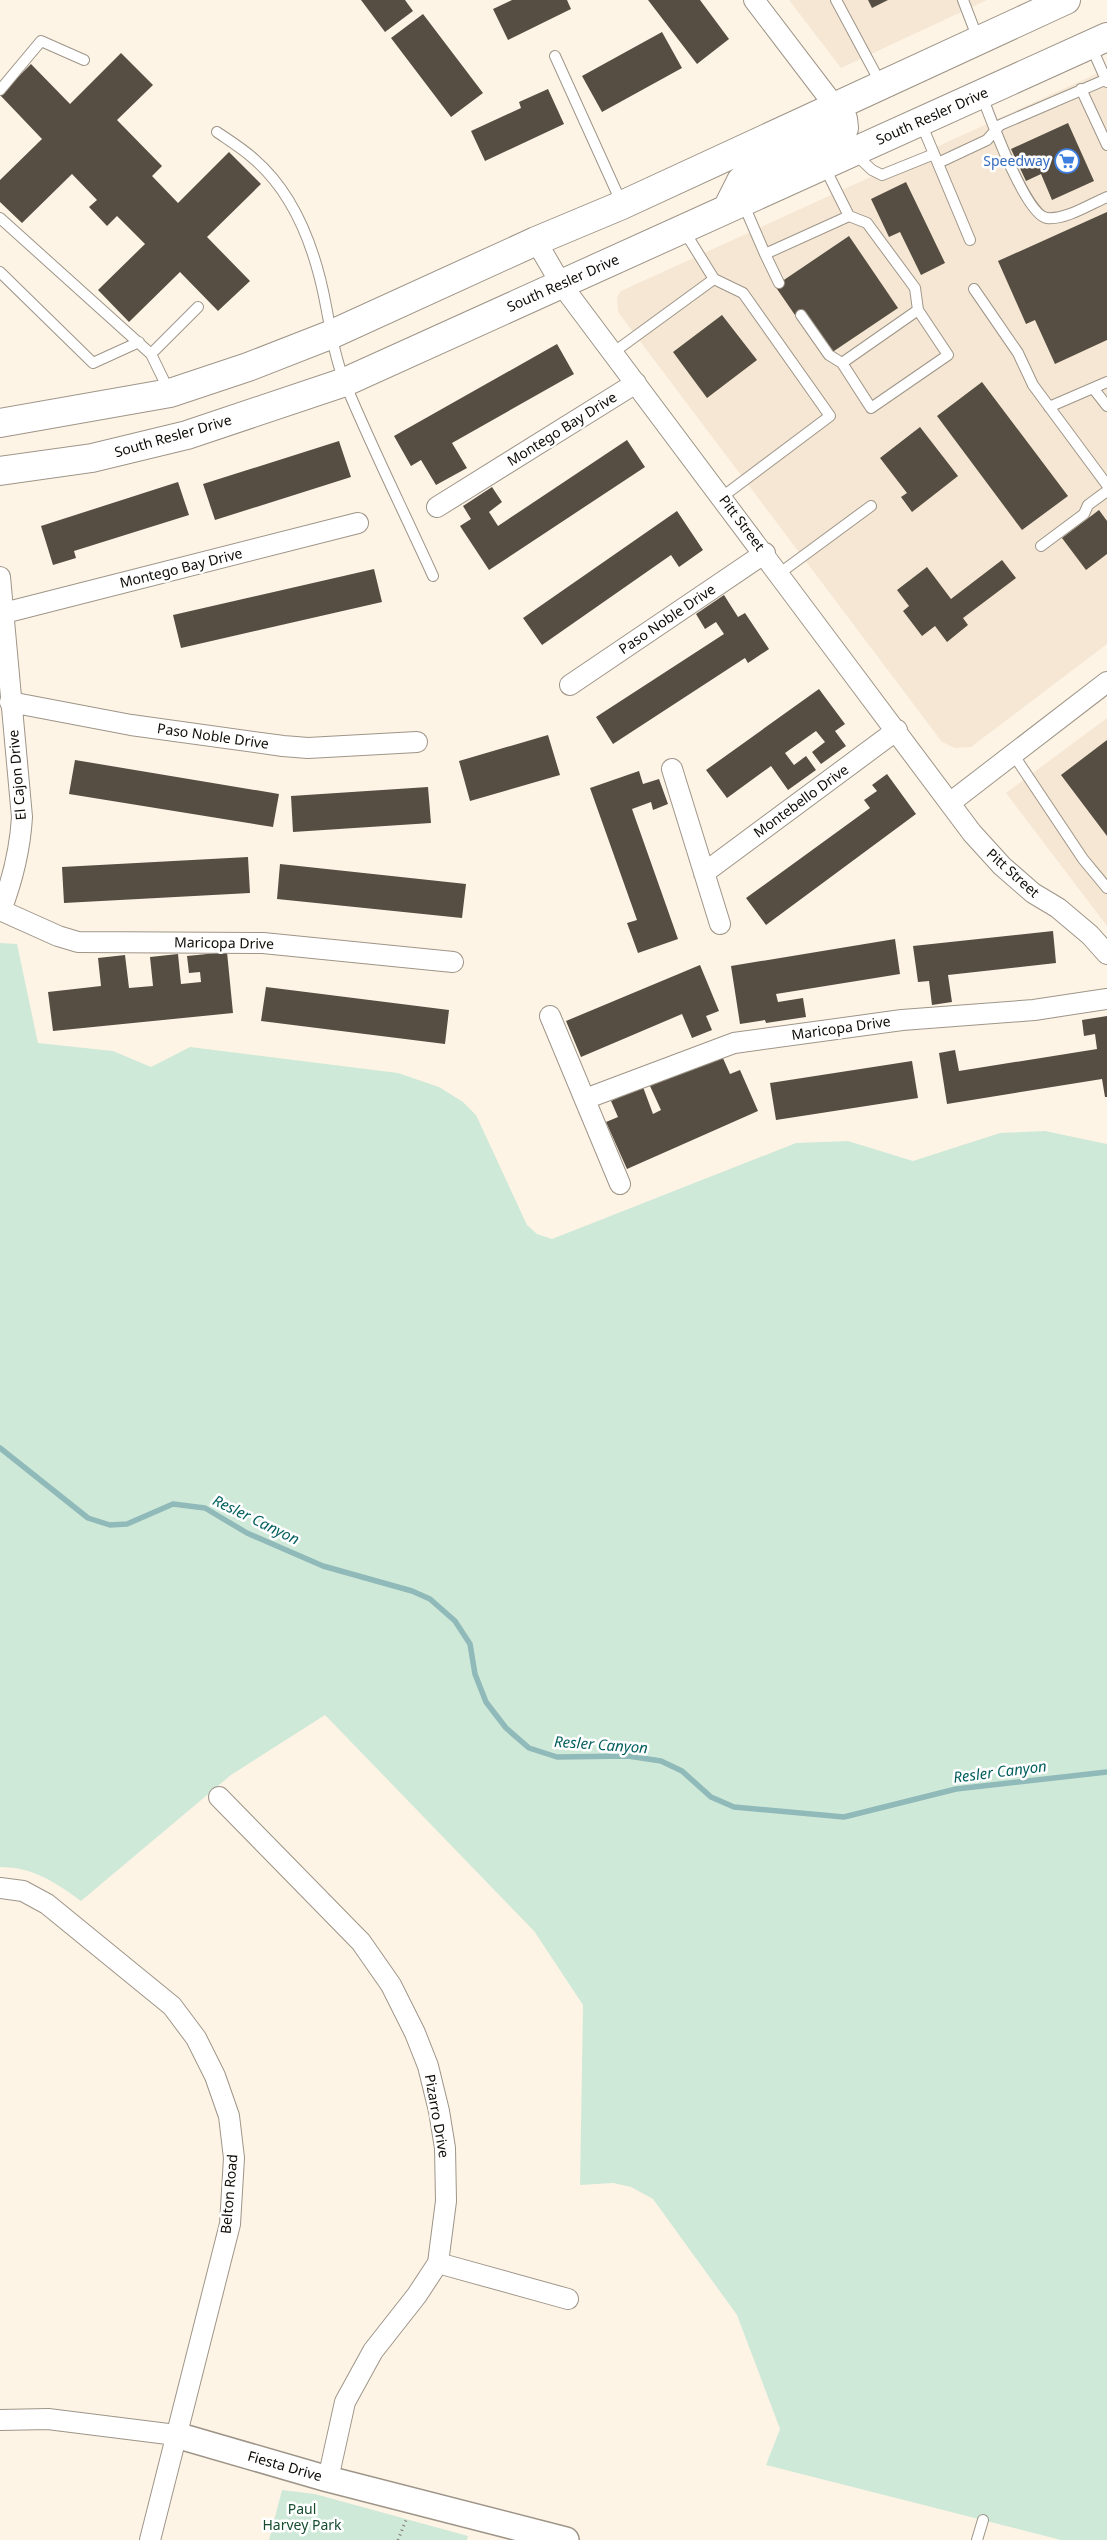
<svg xmlns="http://www.w3.org/2000/svg" width="1107" height="2540" viewBox="0 0 1107 2540" font-family="'Noto Sans',sans-serif">
	<style>
		.built { fill: #f5e7d3 }
		.green { fill: #cfe9d8 }
		.lines { fill: none; stroke-linecap: round; stroke-linejoin: round }
		.stream { stroke: #90b9b9; stroke-width: 5.5 }
		.building { fill: #564e42 }
		.service-casing { stroke: #9e9588; stroke-width: 12 }
		.minor-casing { stroke: #9e9588; stroke-width: 22 }
		.tertiary-casing { stroke: #9e9588; stroke-width: 28 }
		.secondary-casing { stroke: #9e9588; stroke-width: 30 }
		.path { stroke: #7e786f; stroke-width: 3; stroke-dasharray: 1 4; stroke-linecap: butt }
		.service { stroke: #fff; stroke-width: 10 }
		.minor { stroke: #fff; stroke-width: 20 }
		.tertiary { stroke: #fff; stroke-width: 25 }
		.secondary { stroke: #fff; stroke-width: 28 }
		.labels { text-anchor: middle; stroke-width: 5; stroke-linejoin: round; paint-order: stroke }
		.street-label { font-size: 14px; fill: #0f0c08; stroke: #fff }
		.shop-label { font-size: 14px; fill: #366cbe; stroke: #fff; text-anchor: end }
		.park-label { font-size: 14px; fill: #174c30; stroke: #fff }
		.water-label { font-size: 15px; font-style: italic; fill: #045f5f; stroke: #fff }
	</style>
	<rect width="100%" height="100%" fill="#fef4e6"/>
	<path class="built" d="M789,0H987L841,68Z
		M1107,69V644L971,747L955,748L942,742L618,312L617,297L621,291Z
		M1107,718V926L1006,793Z"/>
	<path class="green" d="M0,943L17,944L38,1043L113,1051L151,1067L190,1047L398,1073L439,1087L463,1102L476,1115L527,1225L537,1234L552,1239L796,1143L848,1141L913,1161L1000,1133L1045,1131L1107,1144V2540H1061L766,2465L780,2429L737,2315L653,2199L631,2187L613,2183L580,2185L583,2005L534,1931L325,1715L231,1775L81,1901C55,1882 33,1867 0,1867Z
		M282,2490L315,2494L468,2536L467,2540H269Z"/>
	<g class="lines">
		<path class="stream" d="M0,1448L88,1518L110,1525L127,1524L173,1504L205,1508L247,1533L323,1566L412,1591L430,1599L455,1621L470,1644L475,1674L486,1702L506,1728L529,1748L557,1757L628,1756L661,1761L682,1771L711,1797L734,1807L844,1817L956,1789L1107,1772"/>
	</g>
	<path class="building" d="M361,0H405L413,11L385,32Z
		M512,0H567L571,9L508,40L493,9Z
		M648,0H700L729,39L697,64Z
		M868,0H888L872,8Z
		M423,14L483,93L451,117L391,38Z
		M662,32L682,68L602,112L582,76Z
		M121,53L153,85L117,120L162,166L152,176L178,203L229,152L261,184L207,237L250,281L218,311L180,272L129,322L98,290L145,244L117,216L107,226L89,207L97,200L72,174L22,223L0,202V180L42,139L0,95L31,64L70,104Z
		M548,89L564,124L485,161L471,131L521,108L519,102Z
		M1068,123L1094,181L1052,200L1041,174L1026,181L1011,149Z
		M906,182L945,263L921,275L900,232L889,237L871,199Z
		M1107,212V340L1055,364L1035,320L1026,324L998,261Z
		M849,236L898,308L831,353L804,313L797,318L775,286Z
		M722,315L757,360L707,398L673,352Z
		M557,344L574,374L452,443L467,468L436,485L421,460L411,466L394,436Z
		M982,382L1068,496L1022,530L937,416Z
		M920,427L958,476L912,512L901,497L907,493L880,458Z
		M627,440L645,467L489,570L460,526L471,519L463,506L492,487L502,502L489,512L498,526Z
		M339,441L351,477L215,520L203,484Z
		M178,482L189,515L74,551L76,558L53,565L41,526Z
		M1099,510L1107,521V554L1086,570L1062,538Z
		M677,511L703,550L679,567L671,555L542,645L523,618Z
		M1002,560L1016,578L963,618L968,625L947,642L935,626L922,636L903,611L909,606L897,590L927,567L951,599Z
		M374,569L382,602L181,648L173,615Z
		M724,595L738,617L745,613L769,649L748,663L745,658L613,744L596,717L724,634L716,622L705,629L696,614Z
		M819,689L845,724L835,731L846,746L821,764L812,752L825,742L816,731L785,753L794,765L806,756L816,770L788,790L771,766L727,798L706,770Z
		M548,735L560,775L470,801L459,761Z
		M1107,740V836L1061,775Z
		M75,760L279,794L273,827L69,794Z
		M639,771L643,784L659,779L668,804L653,810L651,802L632,809L678,939L638,953L627,923L637,920L590,788Z
		M887,774L916,814L766,925L746,898L870,808L864,800L877,791L872,785Z
		M428,787L431,823L293,832L291,796Z
		M248,857L250,893L64,903L62,867Z
		M280,864L466,884L462,918L277,899Z
		M1053,931L1056,963L948,975L952,1002L932,1005L929,981L918,982L913,946Z
		M895,939L900,974L776,994L778,1002L803,998L806,1017L766,1023L765,1020L740,1024L731,966Z
		M227,952L233,1013L53,1031L48,992L101,986L98,958L125,955L129,988L153,986L150,957L178,954L181,984L201,982L200,972L189,973L187,956Z
		M700,965L719,1011L706,1016L712,1030L692,1038L682,1014L581,1057L566,1021Z
		M266,987L449,1010L445,1044L261,1021Z
		M1107,1016V1097H1105L1102,1079L947,1104L939,1053L955,1050L959,1071L1097,1049L1095,1034L1084,1036L1082,1020Z
		M722,1056L730,1074L740,1070L758,1111L627,1169L606,1122L618,1117L611,1101L643,1087L653,1114L661,1110L650,1086Z
		M912,1061L918,1098L776,1120L770,1083Z"/>
	<g class="lines">
		<g class="service-casing">
			<path id="service" d="M836,0L881,84
				M963,0L978,39
				M1091,46L1107,82
				M555,56L622,204
				M1081,89L1107,145
				M0,90L41,41L84,60
				M982,96C990,117 1026,216 1047,218C1066,220 1090,204 1107,197
				M921,123L970,240
				M217,132C230,141 243,149 254,159C297,196 316,252 326,306C331,332 335,358 345,383C372,448 404,512 433,576
				M854,153L872,170L882,175L934,154
				M938,163L987,140L1000,125L1107,79
				M824,166L849,216
				M743,203L765,254L849,216L867,223L915,288L918,310L948,355L871,408L842,363L829,355L801,315
				M0,218L151,354L169,391
				M683,229L714,279
				M765,254L779,283
				M0,272L93,363L139,342
				M974,289L1018,353L1033,385L1107,485
				M614,352L714,279L743,293L830,416L722,497
				M151,354L198,307
				M842,363L918,310
				M1107,382L1093,388L1107,406
				M1049,407L1093,388
				M1041,546L1084,514L1088,505L1107,491
				M780,573L871,506
				M1013,754L1083,859L1107,888
				M977,2540L983,2520"/>
		</g>
		<g class="minor-casing">
			<path id="minor" d="M754,0L834,105
				M536,241L561,284L972,833L1002,866L1033,893L1058,908L1090,935L1107,954
				M437,507L636,383
				M0,577L22,817C20,850 13,879 1,910
				M4,613L358,523
				M570,685L765,553
				M10,702L131,725L283,746L308,748L417,742
				M672,769L720,924
				M951,802L1107,682
				M704,873L897,730
				M0,910L58,936L78,942L263,943L453,962
				M550,1016L620,1184
				M585,1099L734,1043L902,1020L1034,1010L1107,999
				M219,1797L361,1942L391,1985L415,2033L428,2066L439,2111L445,2148L446,2201L438,2263L417,2295L373,2351L345,2402L328,2479
				M0,1888L23,1891L47,1904L172,2006L196,2038L215,2076L229,2116L234,2158L230,2224L150,2540
				M438,2263L568,2299
				M0,2420L48,2419L176,2435"/>
		</g>
		<g class="tertiary-casing">
			<path id="tertiary" d="M176,2435L328,2479L566,2540"/>
		</g>
		<g class="secondary-casing">
			<path id="secondary" d="M727,209L741,181L751,173L836,134L844,128L843,119L834,105
				M0,423L170,393L248,367L330,335L536,241L622,205L1066,0
				M0,471L92,458L187,435L345,382L1107,37"/>
		</g>
		<path class="path" d="M398,2540L406,2520"/>
		<use href="#service" class="service"/>
		<use href="#minor" class="minor"/>
		<use href="#tertiary" class="tertiary"/>
		<use href="#secondary" class="secondary"/>
	</g>
	<defs>
		<g id="supermarket-ring" transform="scale(1.25)"><circle r="9.5" fill="#fff" stroke="#3f7fe0" stroke-width="1.5"/><path d="M-6-5.5h2.5l.6 2H6L4.5 2H-2.5L-4.4-4H-6ZM-1.5 3.2a1.3 1.3 0 1 0 .1 0ZM3 3.2a1.3 1.3 0 1 0 .1 0Z" fill="#3f7fe0"/></g>
	</defs>
	<g fill-rule="evenodd">
		<use href="#supermarket-ring" x="1067" y="161"/>
	</g>
	<g class="labels">
		<g class="street-label">
			<text transform="translate(932 116) rotate(-24)" y="5">South Resler Drive</text>
			<text transform="translate(563 283) rotate(-24)" y="5">South Resler Drive</text>
			<text transform="translate(562 429) rotate(-32)" y="5">Montego Bay Drive</text>
			<text transform="translate(173 436) rotate(-16)" y="5">South Resler Drive</text>
			<text transform="translate(742 523) rotate(53)" y="5">Pitt Street</text>
			<text transform="translate(181 568) rotate(-14)" y="5">Montego Bay Drive</text>
			<text transform="translate(667 619) rotate(-34)" y="5">Paso Noble Drive</text>
			<text transform="translate(213 736) rotate(8)" y="5">Paso Noble Drive</text>
			<text transform="translate(17 775) rotate(-95)" y="5">El Cajon Drive</text>
			<text transform="translate(801 801) rotate(-36)" y="5">Montebello Drive</text>
			<text transform="translate(1013 873) rotate(42)" y="5">Pitt Street</text>
			<text transform="translate(224 943) rotate(1)" y="5">Maricopa Drive</text>
			<text transform="translate(841 1028) rotate(-8)" y="5">Maricopa Drive</text>
			<text transform="translate(437 2116) rotate(80)" y="5">Pizarro Drive</text>
			<text transform="translate(229 2194) rotate(-85)" y="5">Belton Road</text>
			<text transform="translate(285 2466) rotate(16)" y="5">Fiesta Drive</text>
		</g>
		<g class="shop-label">
			<text x="1050" y="166">Speedway</text>
		</g>
		<g class="park-label">
			<text x="302" y="2514">Paul<tspan x="302" dy="16">Harvey Park</tspan></text>
		</g>
		<g class="water-label">
			<text transform="translate(256 1520) rotate(26)" y="5">Resler Canyon</text>
			<text transform="translate(601 1745) rotate(4)" y="5">Resler Canyon</text>
			<text transform="translate(1000 1772) rotate(-7)" y="5">Resler Canyon</text>
		</g>
	</g>
</svg>
